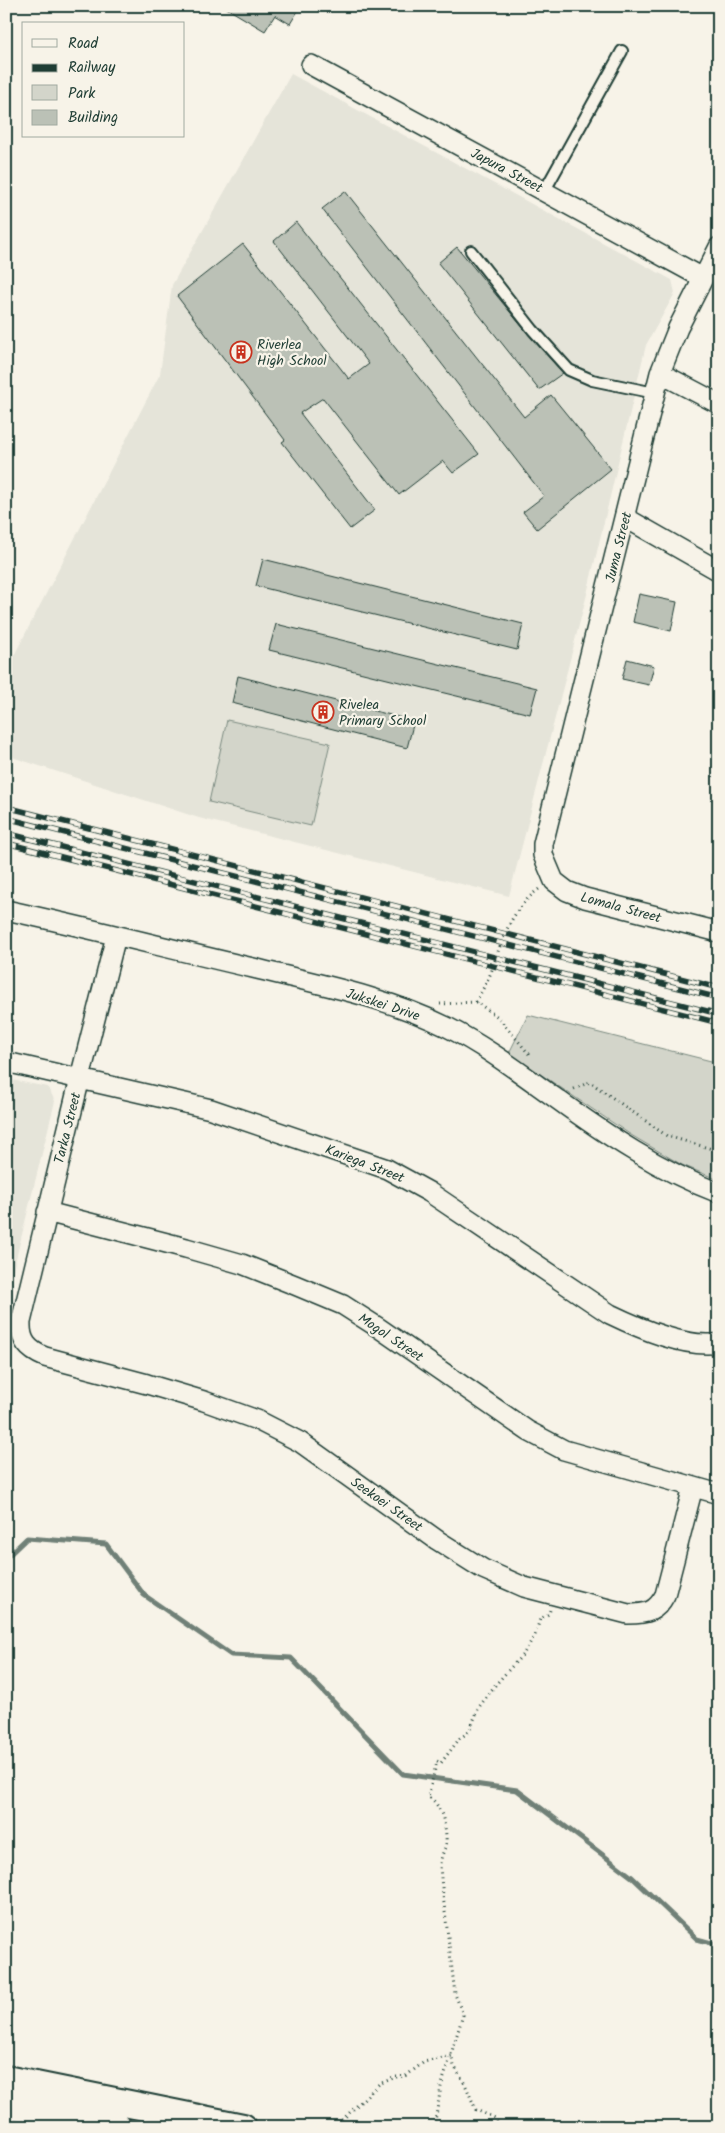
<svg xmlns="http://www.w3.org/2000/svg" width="725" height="2133" viewBox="0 0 725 2133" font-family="Kalam,sans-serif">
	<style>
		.built { fill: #e5e4d9 }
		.green { fill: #d3d5ca; stroke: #79897f }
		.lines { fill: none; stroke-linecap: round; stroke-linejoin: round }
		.stream { stroke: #6f8077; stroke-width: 5 }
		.building { fill: #bbc1b6; stroke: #1f3d34 }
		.service-casing { stroke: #1f3d34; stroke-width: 14 }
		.minor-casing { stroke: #1f3d34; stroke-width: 22 }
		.secondary-casing { stroke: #1f3d34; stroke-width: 30 }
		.path { stroke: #1f3d34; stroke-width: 3; stroke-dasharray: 1 4; stroke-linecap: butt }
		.service { stroke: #f7f3e8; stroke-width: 10 }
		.minor { stroke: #f7f3e8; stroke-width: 19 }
		.secondary { stroke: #f7f3e8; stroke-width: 26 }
		.rail-casing { stroke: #1f3d34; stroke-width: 5.5 }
		.rail { stroke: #f7f3e8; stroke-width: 4; stroke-dasharray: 11; stroke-linecap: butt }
		.labels { text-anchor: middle; stroke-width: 4.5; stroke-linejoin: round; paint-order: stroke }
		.street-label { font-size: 14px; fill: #1f3d34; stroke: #f7f3e8 }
		.poi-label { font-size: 14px; fill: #1f3d34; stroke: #f7f3e8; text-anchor: start }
	</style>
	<rect width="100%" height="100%" fill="#f7f3e8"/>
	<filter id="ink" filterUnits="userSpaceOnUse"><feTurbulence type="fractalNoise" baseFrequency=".02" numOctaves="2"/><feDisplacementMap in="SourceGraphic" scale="10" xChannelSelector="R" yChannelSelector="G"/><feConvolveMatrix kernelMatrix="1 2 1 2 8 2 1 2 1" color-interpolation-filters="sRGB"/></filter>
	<g filter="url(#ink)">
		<path class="built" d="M291,74L672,280L675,293L646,345L586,598L509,896L199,818L6,755V671L160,374L172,285Z
			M6,1079L48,1087L55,1101L6,1299Z"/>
		<path class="green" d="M227,720L330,743L311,826L209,802Z
			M528,1015L719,1063V1180L682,1165L631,1135L509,1053Z"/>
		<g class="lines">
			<path class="stream" d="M6,1558L27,1538L106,1544L144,1595L231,1655L291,1658L403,1774L517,1790L632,1877L697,1939L719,1945"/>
		</g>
		<path class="building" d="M223,6H301L290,24L275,15L265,31Z
			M345,191L524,417L551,395L611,469L537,529L523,512L544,496L322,209Z
			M296,222L479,454L453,473L443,461L399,495L323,398L300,413L375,510L350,529L282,442L285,440L177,296L243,244L349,379L369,364L274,241Z
			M457,247L528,334L563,373L539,390L438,263Z
			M263,559L523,624L517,650L256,586Z
			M639,594L677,602L671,631L633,622Z
			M276,624L537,688L530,714L269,650Z
			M627,659L654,666L649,685L622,679Z
			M238,676L414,721L407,748L232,703Z"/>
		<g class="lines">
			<g class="service-casing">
				<path id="service" d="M545,190L622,51
					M471,251L533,330L569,370L592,380L655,393"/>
			</g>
			<g class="minor-casing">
				<path id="minor" d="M311,65L703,278
					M719,247L678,328L660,373L543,844V855L554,881L567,891L585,898L719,932
					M660,373L719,404
					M626,518L719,571
					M6,910C89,928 171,949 253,968C318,984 387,997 447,1027C485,1046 519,1072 554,1097C605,1134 660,1171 719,1193
					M116,936L80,1078L21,1322C20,1341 28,1350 45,1357L147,1384L204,1401L257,1420L300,1442L437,1540L483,1569L524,1587L628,1614C647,1614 656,1612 665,1595L693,1487
					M6,1062L211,1109L387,1169L429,1192L610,1314C639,1328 686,1349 719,1343
					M47,1212L186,1248L242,1264L295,1285L343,1305L379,1328L528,1431L564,1450L719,1494"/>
			</g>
			<g class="secondary-casing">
				<path id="secondary" d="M6,2079L243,2127
					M6,2104L118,2127"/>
			</g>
			<path class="path" d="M476,1002C482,990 489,979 493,967C503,936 512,909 539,889
				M440,1004L476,1002L498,1017L529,1054V1057
				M574,1089L590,1082L667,1136L719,1151
				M335,2127L379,2084L396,2077L406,2076L424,2062L452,2056L454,2066L465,2084L476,2110L495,2118L500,2127
				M434,2127L441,2087L463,2015L455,1994L441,1879C441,1873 439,1865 441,1859C442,1854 445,1849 446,1844C447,1830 442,1803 428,1797L437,1761L441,1763L460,1738L469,1732L479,1707L496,1684L524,1653L535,1635L540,1619L549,1614L550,1610"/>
			<use href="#service" class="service"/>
			<use href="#minor" class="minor"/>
			<use href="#secondary" class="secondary"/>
			<g class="rail-casing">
				<path id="rail" d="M6,807L719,988
					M6,818L719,998
					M6,833L719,1014
					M6,843L719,1023"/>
			</g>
			<use href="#rail" class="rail"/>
		</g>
	</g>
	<defs>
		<g id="building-ring" transform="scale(1.125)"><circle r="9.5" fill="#f7f3e8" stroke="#c8321e" stroke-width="1.5"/><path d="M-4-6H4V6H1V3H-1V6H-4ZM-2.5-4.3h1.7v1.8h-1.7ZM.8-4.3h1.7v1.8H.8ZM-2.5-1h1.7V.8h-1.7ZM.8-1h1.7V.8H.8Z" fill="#c8321e"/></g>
	</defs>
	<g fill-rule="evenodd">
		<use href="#building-ring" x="241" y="352"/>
		<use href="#building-ring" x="323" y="712"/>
	</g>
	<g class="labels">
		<g class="street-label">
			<text transform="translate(507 170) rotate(28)" y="5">Japura Street</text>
			<text transform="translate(618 547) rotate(-76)" y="5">Juma Street</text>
			<text transform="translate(621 907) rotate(15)" y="5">Lomala Street</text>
			<text transform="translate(383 1004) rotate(18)" y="5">Jukskei Drive</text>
			<text transform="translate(67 1128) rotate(-76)" y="5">Tarka Street</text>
			<text transform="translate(365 1163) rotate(21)" y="5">Kariega Street</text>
			<text transform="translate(391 1337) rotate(34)" y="5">Mogol Street</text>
			<text transform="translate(387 1504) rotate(35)" y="5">Seekoei Street</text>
		</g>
		<g class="poi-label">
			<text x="257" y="349">Riverlea<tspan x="257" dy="16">High School</tspan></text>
			<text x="339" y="709">Rivelea<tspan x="339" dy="16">Primary School</tspan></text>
		</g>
	</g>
	<rect width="725" height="2133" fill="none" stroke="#f7f3e8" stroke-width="25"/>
	<rect x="12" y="12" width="700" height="2108" fill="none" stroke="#1f3d34" stroke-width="2" filter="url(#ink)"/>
	<rect x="22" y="22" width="162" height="115" fill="#f7f3e8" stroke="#a1aaa0"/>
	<rect x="32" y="39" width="25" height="8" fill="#f7f3e8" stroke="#a1aaa0"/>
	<text x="68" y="48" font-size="15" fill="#1f3d34">Road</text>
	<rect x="32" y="64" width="25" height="8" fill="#1f3d34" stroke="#a1aaa0"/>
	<text x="68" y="72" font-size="15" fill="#1f3d34">Railway</text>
	<rect x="32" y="85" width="25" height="15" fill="#d3d5ca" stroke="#a1aaa0"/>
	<text x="68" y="98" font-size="15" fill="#1f3d34">Park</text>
	<rect x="32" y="110" width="25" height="15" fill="#bbc1b6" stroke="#a1aaa0"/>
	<text x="68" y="122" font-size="15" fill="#1f3d34">Building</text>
</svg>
